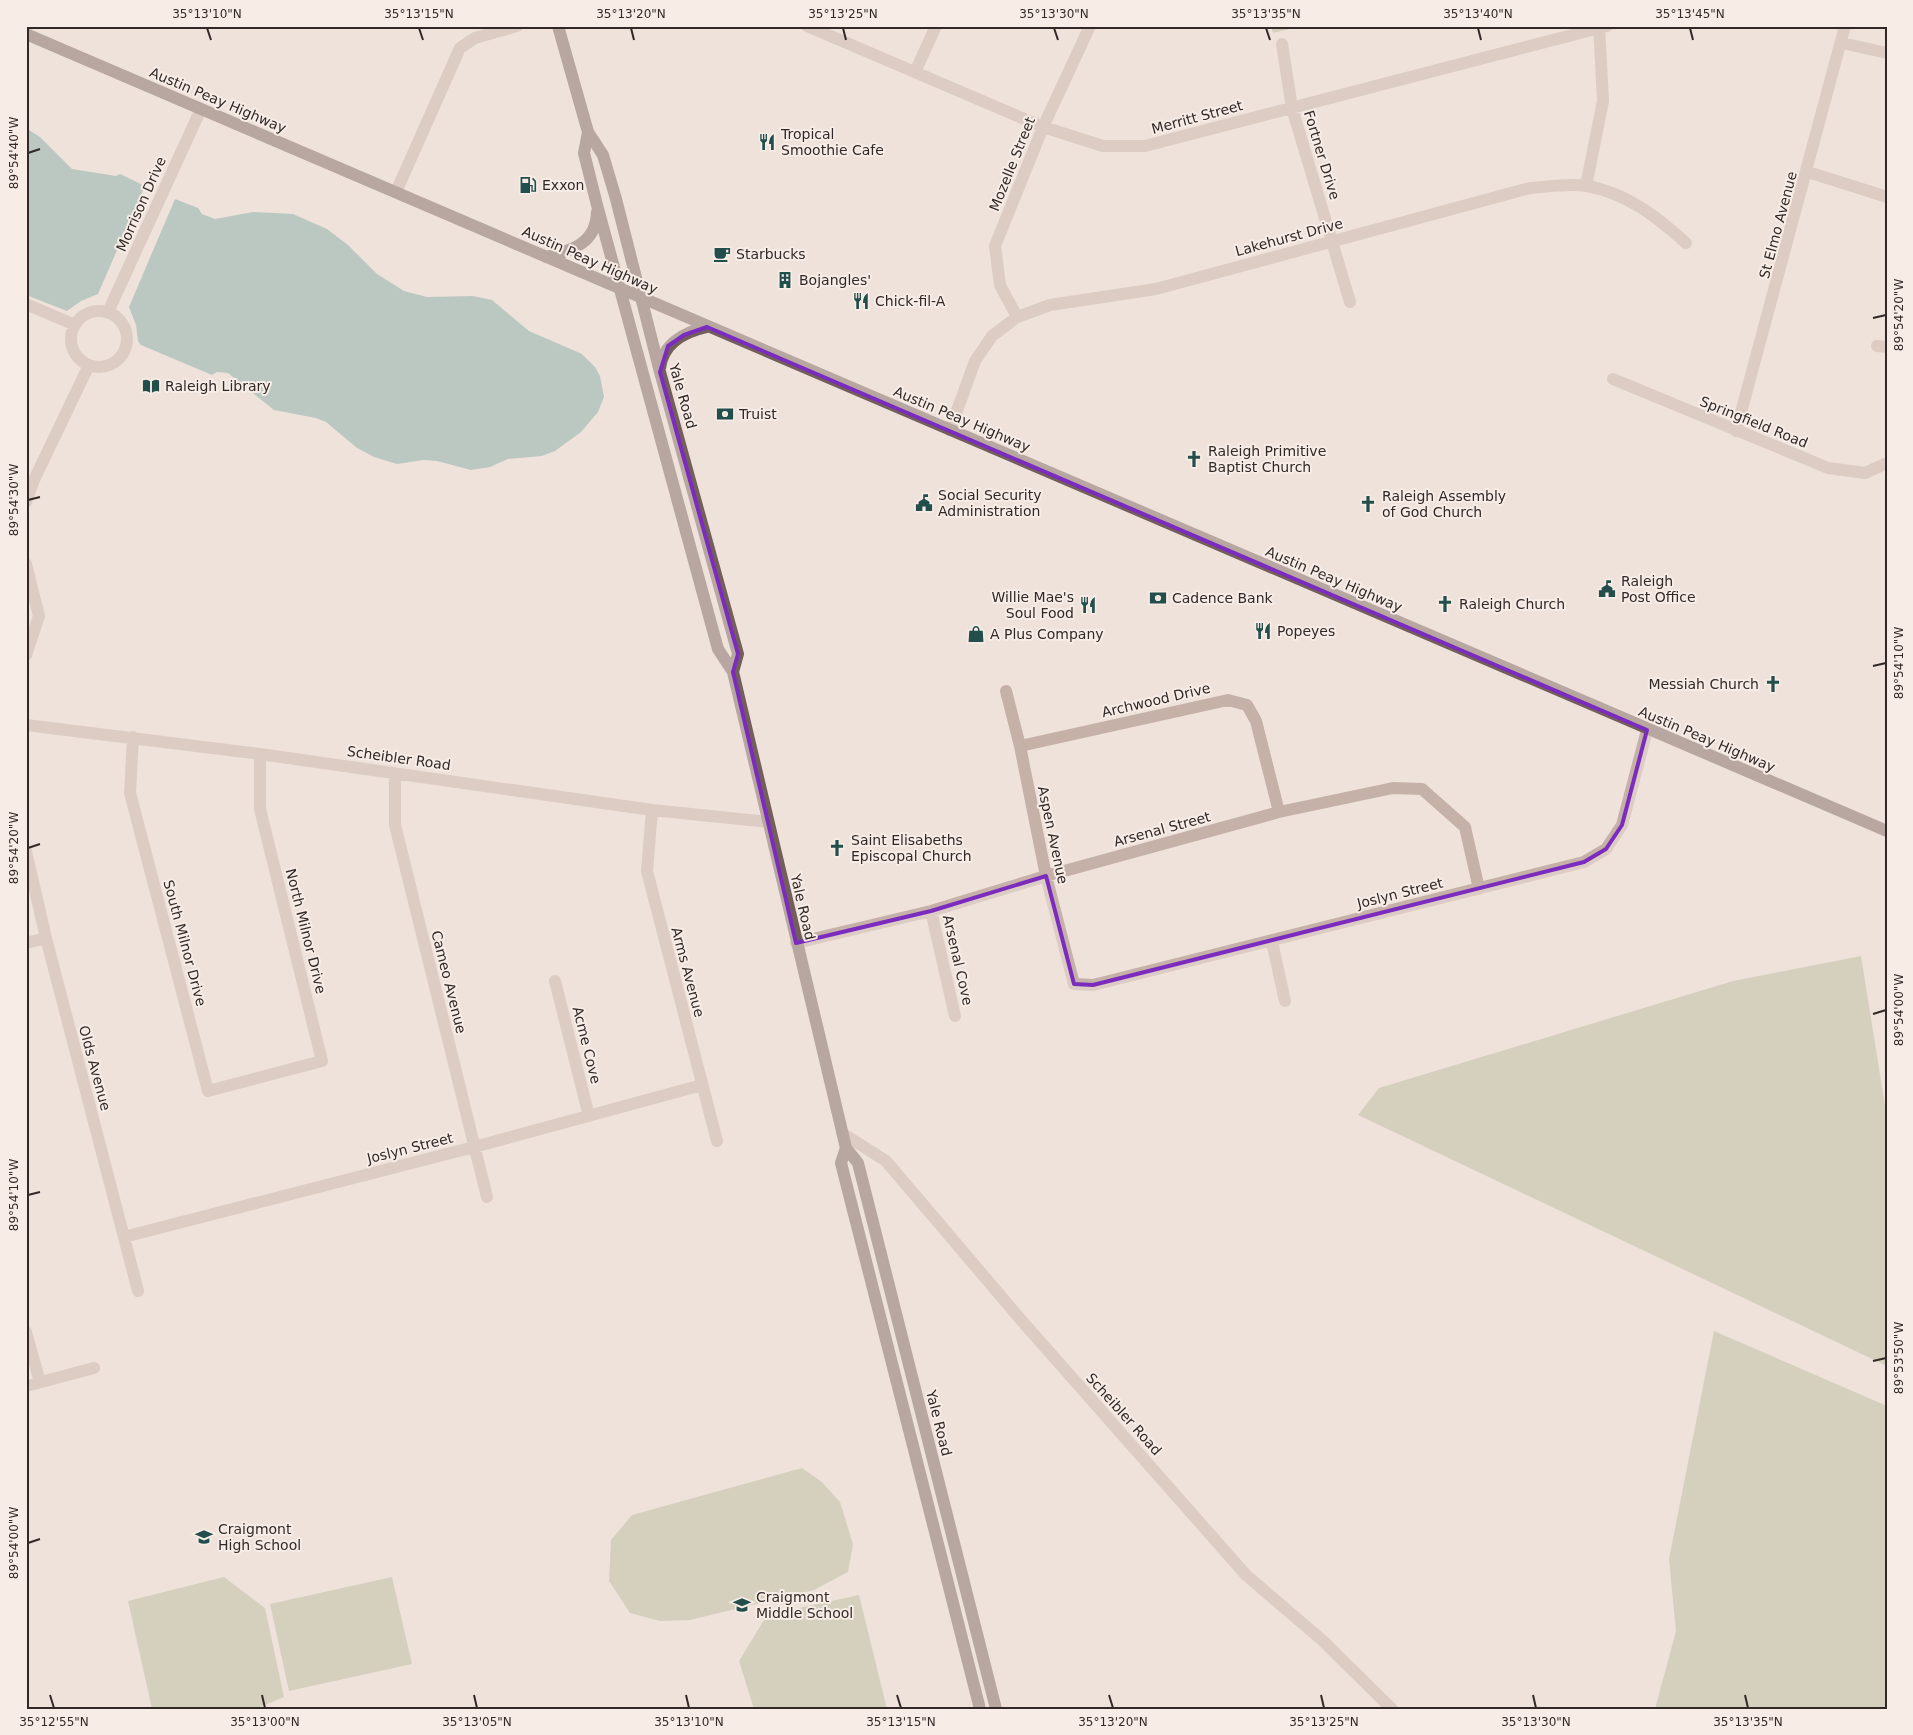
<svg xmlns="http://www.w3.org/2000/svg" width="1913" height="1735" viewBox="0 0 1913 1735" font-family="'DejaVu Sans',sans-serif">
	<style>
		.green { fill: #b5bb9c }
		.water { fill: #7da8a4 }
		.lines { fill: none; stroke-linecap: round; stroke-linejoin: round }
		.minor { stroke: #c5b1a8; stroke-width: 12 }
		.major { stroke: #735f5a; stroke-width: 12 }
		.marked { fill: none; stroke: #7b2cbf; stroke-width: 4; stroke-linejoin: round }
		.ticks { fill: none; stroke: #322927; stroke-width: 2 }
		.labels { text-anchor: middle; stroke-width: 4; stroke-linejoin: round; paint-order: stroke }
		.street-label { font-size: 14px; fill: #322927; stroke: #f7ede6 }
		.poi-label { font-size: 14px; fill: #322927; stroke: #f7ede6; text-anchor: start }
		.neatline { fill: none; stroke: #322927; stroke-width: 2 }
		.ticks-label { font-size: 12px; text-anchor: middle; fill: #322927 }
	</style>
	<rect width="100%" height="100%" fill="#eee2db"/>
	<path class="green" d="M1271,26H1302L1273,33Z
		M1861,956L1887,1118V1366L1358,1115L1379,1088L1733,981Z
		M1714,1331L1887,1406V1709H1655L1676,1631L1669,1559Z
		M802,1468L822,1482L840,1502L853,1544L848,1572L814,1590L690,1620L660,1621L630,1613L609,1581L611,1540L632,1515Z
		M224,1577L265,1608L284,1697L255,1709H152L128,1601Z
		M392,1577L412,1664L289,1691L270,1604Z
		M859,1595L887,1709H754L739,1661L767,1615Z"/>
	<path class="water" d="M26,128L40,137L72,169L116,176L120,174L145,186L98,294L81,301L67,311L26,295Z
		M175,199L198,208L202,214L215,219L253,212L293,214L327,229L348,245L377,274L404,291L427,297L473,296L492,300L529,331L582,354L595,367L600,376L604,397L598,412L581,432L555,451L542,456L508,459L490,467L471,470L437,461L423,460L397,464L374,457L357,448L326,422L316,418L274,410L228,373L217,372L212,375L141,345L138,341L136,325L129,307Z"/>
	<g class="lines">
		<path class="minor" d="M807,26L1043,127L1103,146H1145L1607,26
			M1842,43L1887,53
			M1282,44L1292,108L1350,302
			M915,72L936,26
			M1808,172L1887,197
			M1586,186L1603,101L1599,26
			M396,192L460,48L475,38L517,26
			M26,304L75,325
			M71 339a28 28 0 1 1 56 0a28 28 0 1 1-56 0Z
			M108,312L201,109
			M1017,317L1000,285L995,246L1043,127L1090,26
			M1877,346L1887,347
			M1613,379L1828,468L1865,473L1887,463
			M950,430L975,361L992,336L1017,317L1050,305L1156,289L1530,188C1548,187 1569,183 1587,186C1627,193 1657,217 1686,243
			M1736,431L1845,26
			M26,502L34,480L89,365
			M26,564L39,616L26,655
			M1006,691L1020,746L1046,876L1074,984L1093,985L1584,862L1606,849L1622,825L1647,730
			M26,725L260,754L652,810L768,822
			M133,737L130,793L208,1091L322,1061L260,809V754
			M1020,746L1228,700L1247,705L1256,721L1279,812
			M395,773V825L487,1197
			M652,810L647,871L717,1141
			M26,851L46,938L138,1291
			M931,911L955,1016
			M1272,942L1285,1001
			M26,943L46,938
			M796,943L931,911L1046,876L1279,812L1393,788L1422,789L1465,827L1479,889
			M555,981L589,1116
			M842,1133L886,1161L1022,1321L1246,1575L1322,1640L1392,1709
			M124,1237L474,1147L702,1085
			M26,1332L40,1382
			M26,1386L94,1368"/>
		<path class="major" d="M558,26L588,132L603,155L616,199L660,372L738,654L733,672
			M26,34L1887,831
			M588,132L584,153L597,205L718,649L733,672L846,1148L858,1163L996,1709
			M546,257C572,250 596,244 597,212
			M660,368C663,344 684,332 707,327
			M846,1148L841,1163L980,1709"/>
	</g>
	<path d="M0 0H1913V1735H0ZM707,327L1647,730L1622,825L1606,849L1584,862L1093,985L1074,984L1046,876L931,911L796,943L733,672L738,654L660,372L668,346L684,335Z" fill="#eee2db" fill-opacity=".55" fill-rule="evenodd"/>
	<path class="marked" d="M707,327L1647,730L1622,825L1606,849L1584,862L1093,985L1074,984L1046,876L931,911L796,943L733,672L738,654L660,372L668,346L684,335Z"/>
	<path class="ticks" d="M207,28L211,40M419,28L423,40M631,28L634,40M843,28L846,40M1054,28L1058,40M1266,28L1270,40M1478,28L1481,40M1690,28L1693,40M28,153L40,149M1873,318L1886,315M28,500L40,497M1873,666L1886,663M28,848L40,844M1873,1014L1886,1010M28,1195L40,1192M1873,1361L1886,1358M28,1543L40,1539M50,1695L54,1708M262,1695L265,1708M474,1695L477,1708M686,1695L689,1708M897,1695L901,1708M1109,1695L1113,1708M1321,1695L1324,1708M1533,1695L1536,1708M1745,1695L1748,1708"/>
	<defs>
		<g id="restaurant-bare" transform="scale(1.35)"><path d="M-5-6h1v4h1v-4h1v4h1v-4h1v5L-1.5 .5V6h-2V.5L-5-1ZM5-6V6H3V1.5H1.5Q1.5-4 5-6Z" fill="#224f4c" stroke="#f7ede6" stroke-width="2.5" paint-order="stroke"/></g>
		<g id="fuel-bare" transform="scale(1.35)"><path d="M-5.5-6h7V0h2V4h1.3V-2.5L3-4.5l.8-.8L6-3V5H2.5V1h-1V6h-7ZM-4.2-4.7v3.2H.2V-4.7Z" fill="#224f4c" stroke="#f7ede6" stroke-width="2.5" paint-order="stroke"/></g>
		<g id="cafe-bare" transform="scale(1.35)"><path d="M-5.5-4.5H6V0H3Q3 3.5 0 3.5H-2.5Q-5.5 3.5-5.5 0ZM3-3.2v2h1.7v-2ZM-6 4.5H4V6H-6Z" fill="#224f4c" stroke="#f7ede6" stroke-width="2.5" paint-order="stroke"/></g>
		<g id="building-bare" transform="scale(1.35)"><path d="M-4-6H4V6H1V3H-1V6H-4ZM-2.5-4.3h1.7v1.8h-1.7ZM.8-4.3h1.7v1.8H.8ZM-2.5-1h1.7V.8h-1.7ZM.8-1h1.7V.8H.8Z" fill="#224f4c" stroke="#f7ede6" stroke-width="2.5" paint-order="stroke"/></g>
		<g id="library-bare" transform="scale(1.35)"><path d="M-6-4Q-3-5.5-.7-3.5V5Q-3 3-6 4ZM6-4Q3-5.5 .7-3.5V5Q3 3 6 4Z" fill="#224f4c" stroke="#f7ede6" stroke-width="2.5" paint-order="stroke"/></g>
		<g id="bank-bare" transform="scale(1.35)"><path d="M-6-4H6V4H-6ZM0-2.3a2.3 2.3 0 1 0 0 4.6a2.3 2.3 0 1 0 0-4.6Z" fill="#224f4c" stroke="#f7ede6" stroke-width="2.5" paint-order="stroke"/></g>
		<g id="church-bare" transform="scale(1.35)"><path d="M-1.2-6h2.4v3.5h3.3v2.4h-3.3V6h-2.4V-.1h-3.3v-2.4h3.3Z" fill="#224f4c" stroke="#f7ede6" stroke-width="2.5" paint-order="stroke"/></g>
		<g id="civic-bare" transform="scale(1.35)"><path d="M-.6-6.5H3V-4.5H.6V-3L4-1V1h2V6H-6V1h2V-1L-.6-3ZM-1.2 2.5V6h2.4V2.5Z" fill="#224f4c" stroke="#f7ede6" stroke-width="2.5" paint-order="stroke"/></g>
		<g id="shop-bare" transform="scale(1.35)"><path d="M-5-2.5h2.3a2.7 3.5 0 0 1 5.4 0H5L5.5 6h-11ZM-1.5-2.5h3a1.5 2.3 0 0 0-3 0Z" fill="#224f4c" stroke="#f7ede6" stroke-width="2.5" paint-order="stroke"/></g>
		<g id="school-bare" transform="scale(1.35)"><path d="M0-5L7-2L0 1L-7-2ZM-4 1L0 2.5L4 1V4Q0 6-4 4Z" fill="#224f4c" stroke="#f7ede6" stroke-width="2.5" paint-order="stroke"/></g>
	</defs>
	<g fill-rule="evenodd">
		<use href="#restaurant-bare" x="767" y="142"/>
		<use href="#fuel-bare" x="528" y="185"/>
		<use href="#cafe-bare" x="722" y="254"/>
		<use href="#building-bare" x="785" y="280"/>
		<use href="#restaurant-bare" x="861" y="301"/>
		<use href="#library-bare" x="151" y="386"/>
		<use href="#bank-bare" x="725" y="414"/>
		<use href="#church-bare" x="1194" y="459"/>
		<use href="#civic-bare" x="924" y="503"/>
		<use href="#church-bare" x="1368" y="504"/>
		<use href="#civic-bare" x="1607" y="589"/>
		<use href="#bank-bare" x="1158" y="598"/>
		<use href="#church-bare" x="1445" y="604"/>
		<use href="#restaurant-bare" x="1088" y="605"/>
		<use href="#restaurant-bare" x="1263" y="631"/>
		<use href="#shop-bare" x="976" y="634"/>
		<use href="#church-bare" x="1773" y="684"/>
		<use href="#church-bare" x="837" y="848"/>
		<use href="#school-bare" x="204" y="1537"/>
		<use href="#school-bare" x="742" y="1605"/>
	</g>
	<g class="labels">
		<g class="street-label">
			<text transform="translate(218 100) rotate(23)" y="5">Austin Peay Highway</text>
			<text transform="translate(1197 117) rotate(-15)" y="5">Merritt Street</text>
			<text transform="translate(1322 155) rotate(73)" y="5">Fortner Drive</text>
			<text transform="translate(1012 164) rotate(-68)" y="5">Mozelle Street</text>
			<text transform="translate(141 204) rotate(-66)" y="5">Morrison Drive</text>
			<text transform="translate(1778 225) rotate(-75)" y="5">St Elmo Avenue</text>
			<text transform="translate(1289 237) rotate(-15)" y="5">Lakehurst Drive</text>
			<text transform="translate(590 260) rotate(24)" y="5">Austin Peay Highway</text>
			<text transform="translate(683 396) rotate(74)" y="5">Yale Road</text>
			<text transform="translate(962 419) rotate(23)" y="5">Austin Peay Highway</text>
			<text transform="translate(1754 422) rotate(22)" y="5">Springfield Road</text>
			<text transform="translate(1334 579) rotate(23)" y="5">Austin Peay Highway</text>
			<text transform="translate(1156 700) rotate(-13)" y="5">Archwood Drive</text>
			<text transform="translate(1707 739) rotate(23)" y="5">Austin Peay Highway</text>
			<text transform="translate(399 758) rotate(8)" y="5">Scheibler Road</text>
			<text transform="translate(1162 829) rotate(-15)" y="5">Arsenal Street</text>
			<text transform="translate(1053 835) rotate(78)" y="5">Aspen Avenue</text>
			<text transform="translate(1400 893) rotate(-14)" y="5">Joslyn Street</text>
			<text transform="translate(803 907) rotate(77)" y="5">Yale Road</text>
			<text transform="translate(306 931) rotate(76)" y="5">North Milnor Drive</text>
			<text transform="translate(185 943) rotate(75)" y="5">South Milnor Drive</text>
			<text transform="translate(958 960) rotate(77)" y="5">Arsenal Cove</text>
			<text transform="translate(688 972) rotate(75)" y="5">Arms Avenue</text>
			<text transform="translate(449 982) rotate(76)" y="5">Cameo Avenue</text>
			<text transform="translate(587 1045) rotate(76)" y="5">Acme Cove</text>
			<text transform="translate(95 1068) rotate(75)" y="5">Olds Avenue</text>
			<text transform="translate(410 1148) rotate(-14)" y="5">Joslyn Street</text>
			<text transform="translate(1124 1414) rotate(48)" y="5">Scheibler Road</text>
			<text transform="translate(939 1423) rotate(76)" y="5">Yale Road</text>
		</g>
		<g class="poi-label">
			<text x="781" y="139">Tropical<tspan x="781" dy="16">Smoothie Cafe</tspan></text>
			<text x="542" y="190">Exxon</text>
			<text x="736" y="259">Starbucks</text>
			<text x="799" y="285">Bojangles'</text>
			<text x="875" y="306">Chick-fil-A</text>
			<text x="165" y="391">Raleigh Library</text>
			<text x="739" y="419">Truist</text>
			<text x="1208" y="456">Raleigh Primitive<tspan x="1208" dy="16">Baptist Church</tspan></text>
			<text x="938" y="500">Social Security<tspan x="938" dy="16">Administration</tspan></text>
			<text x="1382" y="501">Raleigh Assembly<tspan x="1382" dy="16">of God Church</tspan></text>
			<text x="1621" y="586">Raleigh<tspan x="1621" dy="16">Post Office</tspan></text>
			<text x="1074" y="602" text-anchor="end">Willie Mae's<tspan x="1074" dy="16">Soul Food</tspan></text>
			<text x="1172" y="603">Cadence Bank</text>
			<text x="1459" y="609">Raleigh Church</text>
			<text x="1277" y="636">Popeyes</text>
			<text x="990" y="639">A Plus Company</text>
			<text x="1759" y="689" text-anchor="end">Messiah Church</text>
			<text x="851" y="845">Saint Elisabeths<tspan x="851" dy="16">Episcopal Church</tspan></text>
			<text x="218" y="1534">Craigmont<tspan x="218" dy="16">High School</tspan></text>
			<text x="756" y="1602">Craigmont<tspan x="756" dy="16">Middle School</tspan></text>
		</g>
	</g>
	<rect width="1913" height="1735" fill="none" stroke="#f7ede6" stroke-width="55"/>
	<rect x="28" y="28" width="1858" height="1680" class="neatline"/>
	<g class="ticks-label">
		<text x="207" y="18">35°13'10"N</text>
		<text x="419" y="18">35°13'15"N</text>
		<text x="631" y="18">35°13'20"N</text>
		<text x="843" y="18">35°13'25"N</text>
		<text x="1054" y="18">35°13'30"N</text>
		<text x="1266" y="18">35°13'35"N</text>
		<text x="1478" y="18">35°13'40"N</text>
		<text x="1690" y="18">35°13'45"N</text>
		<text transform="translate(14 153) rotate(-90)" y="4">89°54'40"W</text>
		<text transform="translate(1899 315) rotate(-90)" y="4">89°54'20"W</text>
		<text transform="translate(14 500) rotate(-90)" y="4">89°54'30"W</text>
		<text transform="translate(1899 663) rotate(-90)" y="4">89°54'10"W</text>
		<text transform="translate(14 848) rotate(-90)" y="4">89°54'20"W</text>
		<text transform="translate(1899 1010) rotate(-90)" y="4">89°54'00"W</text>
		<text transform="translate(14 1195) rotate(-90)" y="4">89°54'10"W</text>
		<text transform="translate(1899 1358) rotate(-90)" y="4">89°53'50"W</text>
		<text transform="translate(14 1543) rotate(-90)" y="4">89°54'00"W</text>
		<text x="54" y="1726">35°12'55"N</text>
		<text x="265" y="1726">35°13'00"N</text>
		<text x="477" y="1726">35°13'05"N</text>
		<text x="689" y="1726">35°13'10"N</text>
		<text x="901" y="1726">35°13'15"N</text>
		<text x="1113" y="1726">35°13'20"N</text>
		<text x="1324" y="1726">35°13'25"N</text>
		<text x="1536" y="1726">35°13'30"N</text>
		<text x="1748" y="1726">35°13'35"N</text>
	</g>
</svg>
